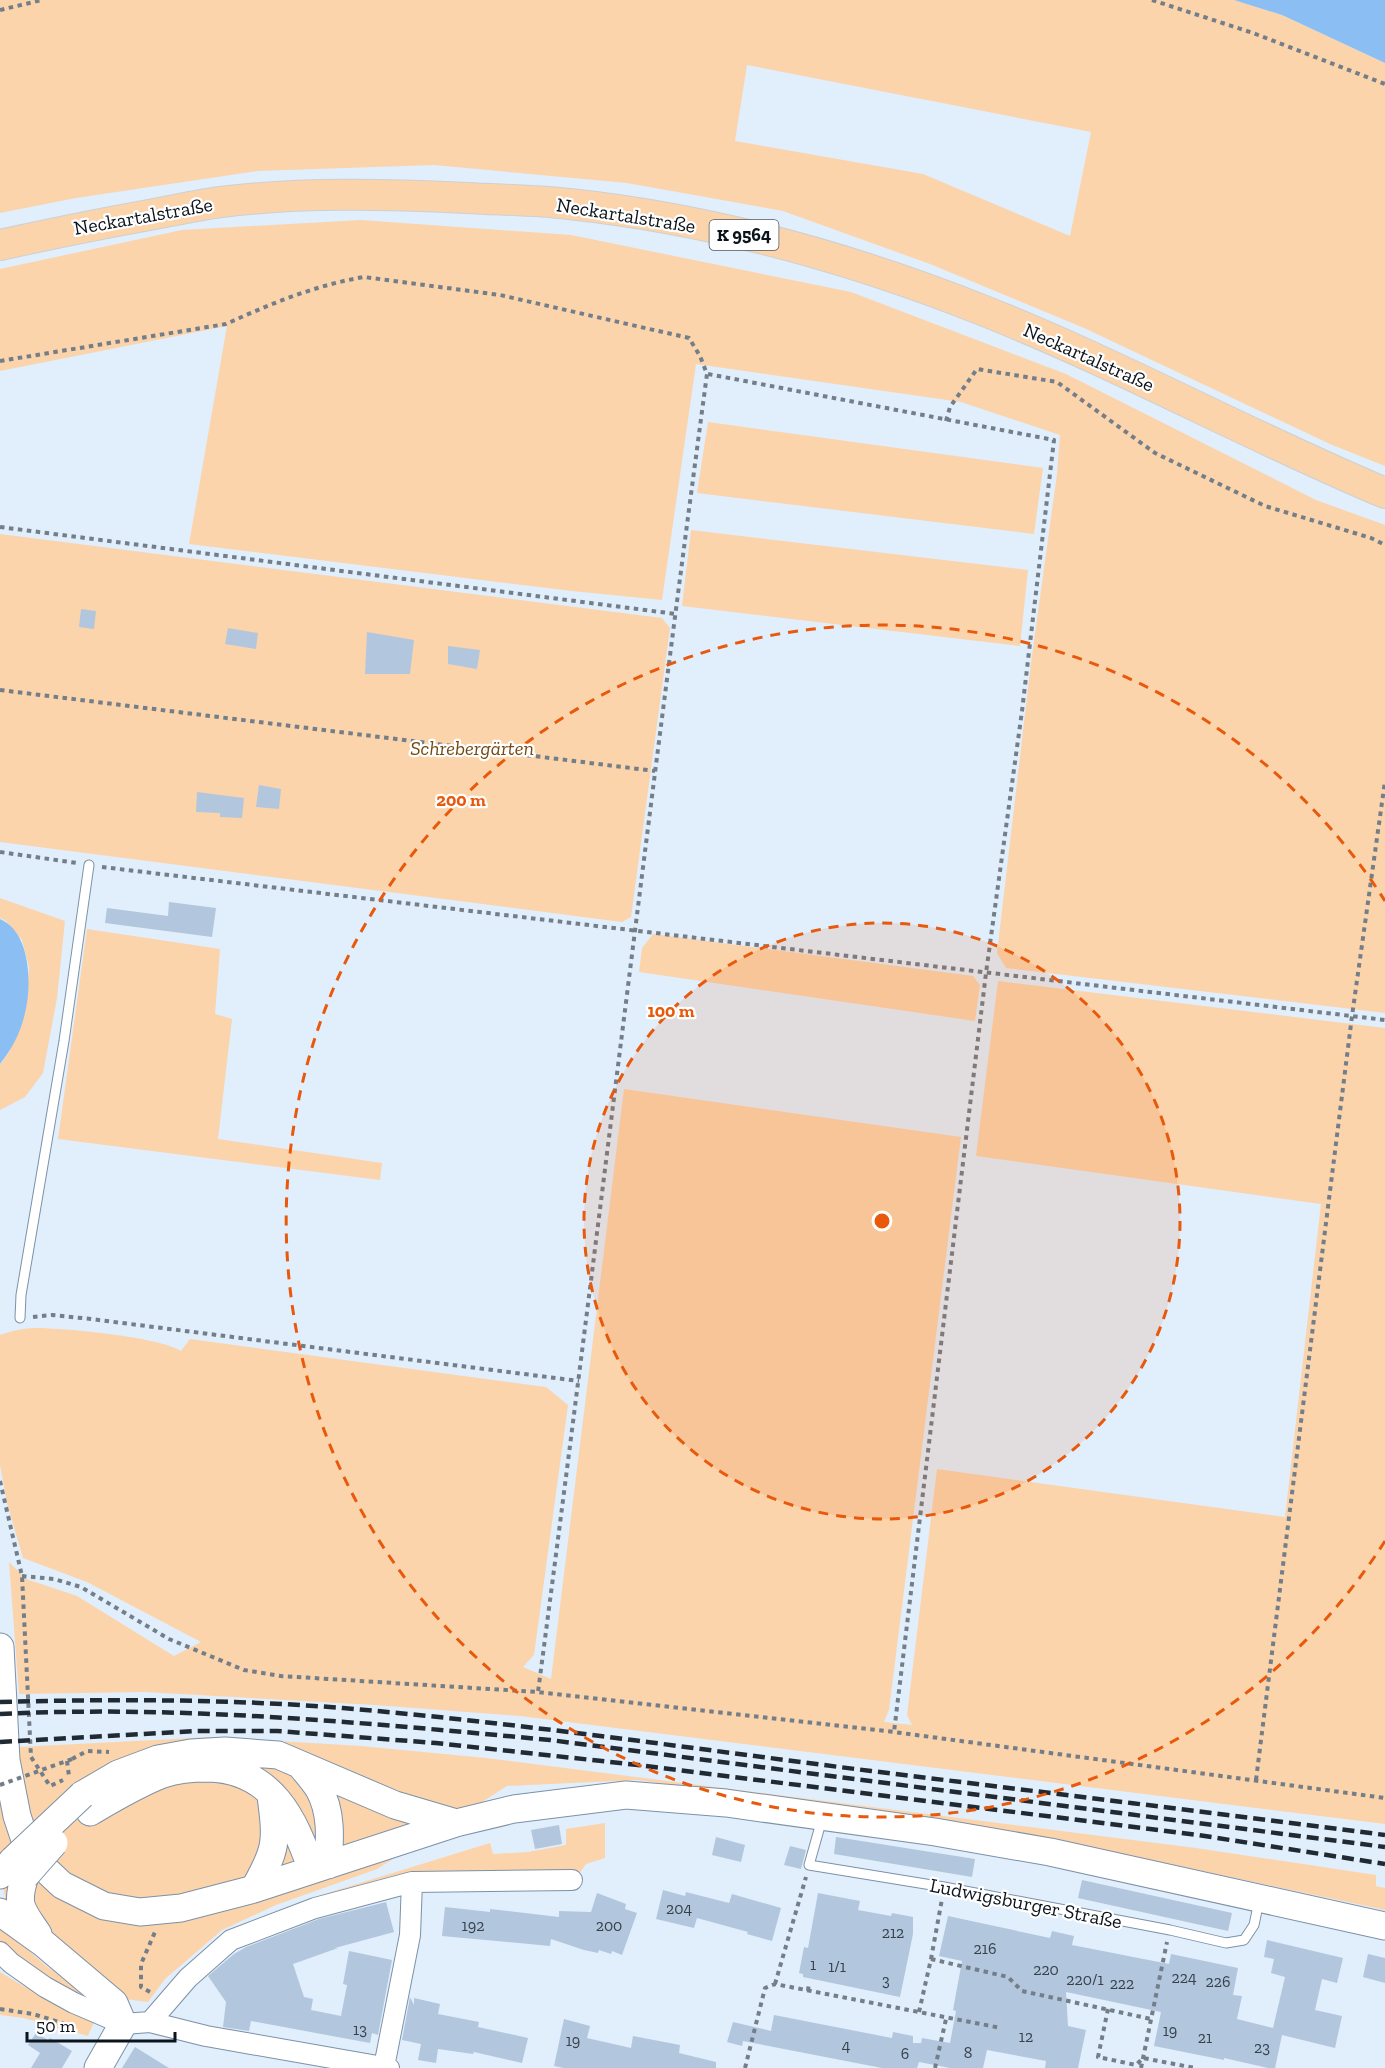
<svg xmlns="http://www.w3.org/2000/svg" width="1385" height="2068" viewBox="0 0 1385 2068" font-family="'Zilla Slab',serif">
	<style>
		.green { fill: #fbd4ac; fill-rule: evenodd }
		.water { fill: #8bbff3 }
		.building { fill: #b2c7dd }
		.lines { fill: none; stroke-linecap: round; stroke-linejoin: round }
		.lane-casing { stroke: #7d91a6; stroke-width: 11 }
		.street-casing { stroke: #7d91a6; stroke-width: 22 }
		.secondary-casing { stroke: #7d91a6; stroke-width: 29 }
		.primary-casing { stroke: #ced0d1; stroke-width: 32 }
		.path { stroke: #747e89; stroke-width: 4; stroke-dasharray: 4.5 4.5; stroke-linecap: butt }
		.lane { stroke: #fff; stroke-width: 9 }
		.street { stroke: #fff; stroke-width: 20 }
		.secondary { stroke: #fff; stroke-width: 27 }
		.primary { stroke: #fbd4ab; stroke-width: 30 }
		.rail { stroke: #212a32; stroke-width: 4.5; stroke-dasharray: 12 6; stroke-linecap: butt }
		.secondary-bridge-casing { stroke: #7d91a6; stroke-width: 29; stroke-linecap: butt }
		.path-bridge { stroke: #747e89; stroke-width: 4; stroke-dasharray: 4.5 4.5; stroke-linecap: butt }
		.secondary-bridge { stroke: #fff; stroke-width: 27 }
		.ring { fill: none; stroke: #e8590c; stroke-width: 3; stroke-dasharray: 10 8 }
		.labels { text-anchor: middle; stroke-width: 4.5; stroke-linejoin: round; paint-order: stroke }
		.number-label { font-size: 16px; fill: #36414c }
		.shield { fill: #fff; stroke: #555a5f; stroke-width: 1.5 }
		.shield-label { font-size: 18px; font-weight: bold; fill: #0c141b }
		.street-label { font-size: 20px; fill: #0c141b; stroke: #fff }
		.park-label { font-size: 20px; font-style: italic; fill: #744913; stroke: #fff }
		.centre { fill: #e8590c; stroke: #fff; stroke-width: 3 }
		.ring-label { font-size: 18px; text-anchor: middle; font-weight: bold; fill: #e8590c; stroke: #fff; stroke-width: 4.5; stroke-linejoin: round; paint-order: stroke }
	</style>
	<rect width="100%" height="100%" fill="#e1eefc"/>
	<path class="green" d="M0,0H1234L1282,15L1385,63V466L1330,444L1084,328L930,264L783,211L627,183L434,165L258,171L76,198L0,213ZM747,65L1091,132L1070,236L923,174L735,141Z
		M361,220L571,235L851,292L1066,374L1316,500L1385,525V1013L1006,968L997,953L1031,663L1057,474L1060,435L961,402L696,364L662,600L572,591L189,544L227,326L0,371V269L182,230Z
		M708,422L1043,468L1034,534L697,493Z
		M691,530L1028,570L1020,646L682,606Z
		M0,534L662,618L670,628L631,917L622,922L0,842Z
		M0,898L65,921L57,998L43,1073L25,1097L0,1110V1065L9,1052L26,1008L29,967L22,940L6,921L0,918Z
		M87,929L220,949L215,1014L232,1019L218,1139L382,1163L380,1180L58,1139Z
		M653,934L973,976L980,985L975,1021L639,972L642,948Z
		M998,981L1385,1028V1824L520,1716L375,1705L145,1692L19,1694L9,1562L26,1579L77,1596L174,1656L201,1642L87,1582L23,1558L7,1503L0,1465V1335C12,1331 23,1328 36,1328C64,1328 160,1337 181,1351L190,1339L546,1387L568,1405L534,1655L523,1667L551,1679L624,1089L961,1137L889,1710L884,1722L912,1725L907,1715L937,1469L1285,1517L1321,1204L976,1156Z
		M213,1737L361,1746L486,1758L1196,1848L1376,1875V1886L1385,1888V1910L1127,1855L882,1813L636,1780L507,1786L377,1869L276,1905L222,1930L165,1979L148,2002L117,1998L7,1908L0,1871V1748Z
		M605,1823V1858L586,1864L579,1874L319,1901L318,1896L490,1843L493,1854L528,1852L566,1845V1829Z
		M0,1925L46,1966L90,1997L84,2003L0,1944Z
		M0,1972L25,1987L96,2017L88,2036L24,2018L0,2015Z"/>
	<path class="water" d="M1234,0H1385V63L1282,15Z
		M0,919C31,932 32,985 25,1013C21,1032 12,1049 0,1064Z"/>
	<path class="building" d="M81,609L96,611L94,629L79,627Z
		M228,628L258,633L256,649L225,644Z
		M367,632L414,640L410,674H365Z
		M448,646L480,650L477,669L448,664Z
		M259,785L281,789L279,809L256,807Z
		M197,792L244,798L242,818L220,817V813L196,812Z
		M169,902L216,908L212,937L105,923L107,908L168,916Z
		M559,1825L562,1844L535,1849L531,1830Z
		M716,1837L745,1845L741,1862L712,1855Z
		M836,1837L975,1859L972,1877L834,1854Z
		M790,1846L806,1850L801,1869L784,1865Z
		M1082,1880L1232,1913L1228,1931L1078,1898Z
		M663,1890L685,1896L686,1892L729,1903L732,1894L781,1908L772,1941L747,1934L748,1932L697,1918L694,1928L656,1919Z
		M597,1893L626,1904L625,1909L637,1913L622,1955L612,1951L611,1954L599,1950L598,1953L584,1950L551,1939L550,1946L442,1936L445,1907L490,1912V1909L559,1917V1911L591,1912Z
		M818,1893L860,1901L858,1910L891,1916L892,1913L913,1917V1934L900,1997L803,1977V1974L799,1973L804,1947L808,1948Z
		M386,1902L394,1932L335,1948H338L293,1964L304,1997L313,1999L311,2010L341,2016L347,1985L343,1984L349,1951L392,1960L378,2035L372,2033L370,2043L251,2021L249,2031L223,2027L226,2002L208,1976L234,1954L246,1947L319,1919Z
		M948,1916L1050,1938L1052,1931L1074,1936L1072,1945L1169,1964L1171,1954L1238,1968L1233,1995L1242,1996L1237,2019L1273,2028L1285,1977L1271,1973L1274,1959L1264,1957L1267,1940L1343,1958L1337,1983L1322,1979L1315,2010L1342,2016L1335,2048L1282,2035L1275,2068H1268L1224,2058V2060L1154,2046L1161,2012L1066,1992L1068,2026L1086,2030L1078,2068H1045L1046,2061L987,2050L983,2068H950L919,2062L917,2068H882L743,2041L742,2046L727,2042L733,2022L771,2031L774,2015L892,2038L893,2032L913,2036V2043H921L922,2038L950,2043L956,2011L953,2010L962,1961L939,1956Z
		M1368,1954L1385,1958V1983L1363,1977Z
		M410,1997L414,2005V1998L440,2004L438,2014L479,2022L478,2027L528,2038L522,2063L474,2052L473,2054L438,2049L436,2063L418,2060L421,2044L402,2040Z
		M564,2019L590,2026L587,2038L631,2048L633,2036L680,2045L679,2053L716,2062V2068H564L554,2066Z
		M36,2033L48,2040L50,2038L72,2051L62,2068H31L40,2053L28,2045Z
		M135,2047L169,2068H122Z"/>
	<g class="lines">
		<g class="lane-casing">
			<path id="lane" d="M20,1318L21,1295L64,1041L89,865
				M822,1819L809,1865L944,1887L1170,1930L1226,1943L1244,1940L1254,1925L1259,1901"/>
		</g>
		<g class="street-casing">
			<path id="street" d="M0,1952L11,1963L45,1987L74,2003L123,2024L150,2022L206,2036L389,2068
				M150,2022L188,1978L231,1940L315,1908L412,1882L572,1880
				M384,2067L410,1935L412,1882"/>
		</g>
		<g class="secondary-casing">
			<path id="secondary" d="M0,1647L6,1760L17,1816L26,1843L46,1870L62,1885L104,1906L140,1912L181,1908L254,1889L456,1823L514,1809L626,1795L726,1803L935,1832L1050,1852L1385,1926
				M301,1766C307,1773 314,1781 319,1789C332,1812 330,1839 328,1865
				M82,1795L118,1774L158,1759L191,1753L225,1751L278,1755L395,1805L456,1823
				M90,1812C114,1798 137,1784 163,1774C177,1769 194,1768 209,1768C272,1770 294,1818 312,1870
				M0,1875L13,1860
				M25,1876C15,1906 22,1910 38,1934
				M254,1889C277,1849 277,1842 271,1796
				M0,1912L43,1943L114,2003L123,2024L98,2068"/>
		</g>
		<g class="primary-casing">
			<path id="primary" d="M0,245C50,234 99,224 149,215C173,211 197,205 221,202C302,192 385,194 467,198C501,200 535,200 569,204C710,219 851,258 982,310C1119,364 1249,436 1385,493"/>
		</g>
		<path class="path" d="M1152,0L1253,33L1385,84
			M0,10L42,0
			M0,361L226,324C270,304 316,285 364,277L500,295L689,338L700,356L707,374C648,813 596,1253 538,1692
			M708,374L1054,440L1022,711L986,973L894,1732
			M946,421L950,407L977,369L1057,382L1155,453L1265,506L1371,538L1385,545
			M0,527L676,614
			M0,690L655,771
			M0,852L77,863
			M102,867L1385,1020
			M33,1317L52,1315L91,1319L579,1381
			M0,1481L22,1576L31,1757L50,1786L63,1780
			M22,1576L54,1579L81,1587L169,1639L244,1670L281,1676L538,1692L894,1732L1385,1798
			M72,1759L87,1751L109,1752
			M67,1761L69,1776
			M1256,1780L1352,1016L1385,781
			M931,1959L1008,1977L1022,1991L1151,2019
			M775,1984L806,1877
			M808,1991L809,1982
			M150,1992L141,1987V1964L155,1932
			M0,2009L33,2014L75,2027
			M1108,2009L1098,2057L1136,2065L1143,2058L1195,2068
			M919,2012L931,1959L942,1899
			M745,2068L765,1988L775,1984L1001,2028
			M935,2068L946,2019
			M1141,2068L1167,1942"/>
		<use href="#lane" class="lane"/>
		<use href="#street" class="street"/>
		<use href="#secondary" class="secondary"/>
		<use href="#primary" class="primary"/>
		<path class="rail" d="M0,1702C114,1699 229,1699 343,1708C520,1723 695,1749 871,1771C1042,1792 1214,1813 1385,1835
			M0,1714C184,1705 367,1723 550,1740L1385,1847
			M0,1742L196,1731H277L436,1743L638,1765L1198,1835L1385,1864"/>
		<g class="secondary-bridge-casing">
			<path id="secondary-bridge" d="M13,1860L82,1795
				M25,1876L54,1843"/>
		</g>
		<path class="path-bridge" d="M0,1785L72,1759"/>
		<use href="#secondary-bridge" class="secondary-bridge"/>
	</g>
	<circle cx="882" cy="1221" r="298" fill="#e8590c" fill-opacity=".12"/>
	<g class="ring">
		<circle cx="882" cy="1221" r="298"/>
		<path d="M1385 1541A596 596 0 1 1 1385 901"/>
	</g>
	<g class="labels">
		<g class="number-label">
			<text x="679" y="1914">204</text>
			<text x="473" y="1931">192</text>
			<text x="609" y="1931">200</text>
			<text x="893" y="1938">212</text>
			<text x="985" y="1954">216</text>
			<text x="813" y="1970">1</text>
			<text x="837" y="1972">1/1</text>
			<text x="1046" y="1975">220</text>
			<text x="1184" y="1983">224</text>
			<text x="1085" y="1985">220/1</text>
			<text x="886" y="1986">3</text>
			<text x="1218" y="1987">226</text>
			<text x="1122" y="1989">222</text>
			<text x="360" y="2035">13</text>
			<text x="1170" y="2036">19</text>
			<text x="1026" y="2042">12</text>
			<text x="1205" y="2043">21</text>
			<text x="573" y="2046">19</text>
			<text x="846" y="2051">4</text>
			<text x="1262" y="2053">23</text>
			<text x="968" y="2058">8</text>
			<text x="905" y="2059">6</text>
		</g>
		<rect class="shield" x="709.5" y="220" width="69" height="30" rx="4.5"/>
		<g class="shield-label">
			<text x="744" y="241">K 9564</text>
		</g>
		<g class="street-label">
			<text transform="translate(626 215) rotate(9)" y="7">Neckartalstraße</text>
			<text transform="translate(143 216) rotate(-10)" y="7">Neckartalstraße</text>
			<text transform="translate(1089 357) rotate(24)" y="7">Neckartalstraße</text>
			<text transform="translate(1026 1903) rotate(11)" y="7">Ludwigsburger Straße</text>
		</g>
		<g class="park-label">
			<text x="472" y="755">Schrebergärten</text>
		</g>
	</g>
	<circle cx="882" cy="1221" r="9" class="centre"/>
	<g class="ring-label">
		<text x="461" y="806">200 m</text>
		<text x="671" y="1017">100 m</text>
	</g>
	<path d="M27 2032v9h148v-9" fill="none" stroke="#0c141b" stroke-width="3"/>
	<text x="36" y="2032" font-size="18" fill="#0c141b" stroke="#ffffff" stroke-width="4.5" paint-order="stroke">50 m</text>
</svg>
